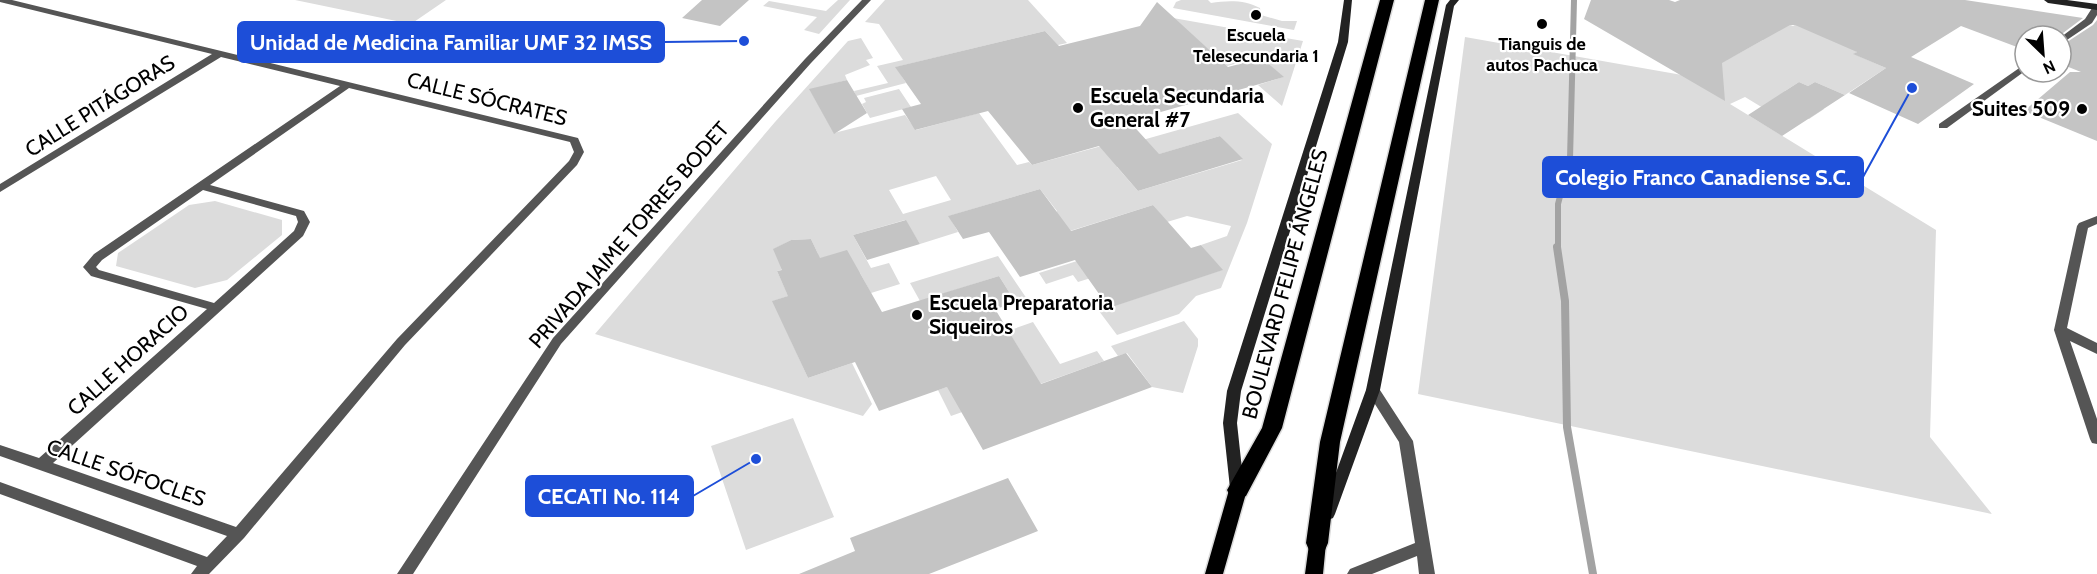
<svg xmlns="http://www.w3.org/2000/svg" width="2097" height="574" viewBox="0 0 2097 574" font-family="Cabin,sans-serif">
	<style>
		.green { fill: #dcdcdc; fill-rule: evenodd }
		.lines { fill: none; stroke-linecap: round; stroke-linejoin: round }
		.stream-far1 { stroke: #a3a3a3; stroke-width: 6 }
		.stream { stroke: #a3a3a3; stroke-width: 8 }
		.building { fill: #c4c4c4 }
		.primary-casing { stroke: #dbdbdb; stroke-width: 3 }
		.highway-casing { stroke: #dbdbdb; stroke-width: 3 }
		.street { fill: #555; fill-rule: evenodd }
		.secondary { fill: #222; fill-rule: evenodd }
		.primary { fill: #000; fill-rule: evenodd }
		.highway { fill: #000; fill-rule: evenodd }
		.poi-dot { fill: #000; stroke: #fff; stroke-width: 2 }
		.labels { text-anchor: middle; stroke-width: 4.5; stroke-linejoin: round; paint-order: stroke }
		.far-poi-label { font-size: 18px; font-weight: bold; fill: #000; stroke: #fff }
		.poi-label { font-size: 21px; font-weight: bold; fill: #000; stroke: #fff; text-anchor: start }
		.street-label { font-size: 21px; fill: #000; stroke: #fff }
		.leader { fill: none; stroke: #1d4ed8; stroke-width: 2 }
		.callout-dot { fill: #1d4ed8; stroke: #fff; stroke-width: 2 }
		.callout { fill: #1d4ed8; stroke: #1d4ed8; stroke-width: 2 }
		.callout-label { font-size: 22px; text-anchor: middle; font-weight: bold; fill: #fff }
	</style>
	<rect width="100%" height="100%" fill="#fff"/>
	<path class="green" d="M295,0H446L411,24Z
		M838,0H850L819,34L804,30L817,17L763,6L769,1L826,11Z
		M885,0H1028L1067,43L1058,45L1045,31L896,67L906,83L856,96L854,91L888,83L877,66L903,60L879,24L865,22Z
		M1181,0H1208L1211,3C1228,0 1246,0 1260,8L1261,15L1282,21H1297L1294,30L1173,8L1176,2Z
		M1739,4L1793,26L1811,15L1857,52L1854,54L1886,68L1845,95L1815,82L1808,86L1799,82L1785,91L1824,109L1809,119L1778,105L1768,111L1745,97L1730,104L1936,230L1930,437L1992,514L1418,394L1465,37L1682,75L1705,45L1732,57L1763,40Z
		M1173,18L1303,41L1282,106L1258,85L1283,77L1261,57L1227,66Z
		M861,38L873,58L866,60L870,65L845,75L847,80L810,90L834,133L905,115L916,130L979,113L1017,165L1029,162L1032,165L1116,142L1117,167L1138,191L1242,160L1220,136L1153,156L1139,141L1238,113L1272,144L1247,223L1221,288L1196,296L1179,314L1117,335L1099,311L1222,270L1201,245L1227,236L1231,226L1187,216L1167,222L1153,205L1041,240L1057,211L1040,189L949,216L958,232L920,244L905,220L853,235L871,268L889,263L900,284L871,293L860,273L773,301L808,378L852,363L872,404L863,416L595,334L775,122L848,41ZM936,176L951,200L903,214L889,190ZM811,239L818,254L774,249L791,240ZM829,256L787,293L777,271Z
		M899,89L911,107L870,118L862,104L866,102L864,98Z
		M215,201L282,220V235L227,280L195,288L116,266L118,253L189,205Z
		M1172,231L1113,271L1078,282L1073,275L1046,284L1039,273Z
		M998,256L1027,299L1016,303L999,276L920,301L910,283Z
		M1184,321L1198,339V346L1183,393L1152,387L1127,353L1118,356L1111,346Z
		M1033,322L1060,364L1097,351L1104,361L951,416L938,390L1026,360L1008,331Z
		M793,418L834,517L746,550L711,446Z"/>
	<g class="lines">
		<path class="stream-far1" d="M1558,249V204L1570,159L1574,0"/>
		<path class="stream" d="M1557,247L1565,301L1567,427L1593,574"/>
	</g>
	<path class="building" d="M702,0H749L720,26L682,18Z
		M1591,0H1669L1675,2L1680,0H1965L2083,18L2059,36H2025V50L1961,26L1911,57L1974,84L1918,124L1849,93L1886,68L1853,54L1857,52L1795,25H1790L1722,63L1725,101L1584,19Z
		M1157,2L1228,67L1262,58L1284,77L1129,121L1159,154L1220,136L1243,159L1138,191L1099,146L1032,165L988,111L915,130L902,109L921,104L895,67L1045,31L1059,46L1140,26Z
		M2097,20V141L2024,111L2070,72H2081L2061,64V46L2093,25Z
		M847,80L867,113L834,134L809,89Z
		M1799,82L1808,86L1815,82L1845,95L1782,136L1748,115Z
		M1040,189L1071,231L1153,205L1191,248L1201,245L1223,270L1109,308L1075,260L1020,277L989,232L963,239L948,216Z
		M906,220L920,244L867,260L853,235Z
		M811,239L820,258L847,250L882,312L999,276L1016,303L995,309L1041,384L1126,353L1152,387L983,450L947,387L879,411L855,362L808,378L772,301L788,296L777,271L782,270L773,249L791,240Z
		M1008,478L1038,531L929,574H799L855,551L850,538Z"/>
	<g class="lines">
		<g class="primary-casing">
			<path id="primary" d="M1238,483L1244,485L1247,490L1223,574H1205L1229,490L1232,485Z
				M1317,535L1324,537L1326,543L1323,574H1305L1310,537Z"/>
		</g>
		<g class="highway-casing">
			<path id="highway" d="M1380,0H1394L1282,428L1246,496L1238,499L1230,496L1227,490L1262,428Z
				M1425,0H1439L1340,442L1328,543L1325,550L1317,552L1309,550L1306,543L1320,442Z"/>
		</g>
		<path class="street" d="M0,0H12L578,138L584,152L577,165L405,345L244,538L209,574H191L197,566L0,494V482L207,557L227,536L0,456V445L39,458L207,309L91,276L83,267L94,254L340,86L221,57L0,192V184L212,54L0,2ZM349,88L570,142L574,152L569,161L397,339L236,527L53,463L303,236L310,222L304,211L210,185ZM203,190L296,216L298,222L294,231L214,303L99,270L96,267L102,260Z
			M862,0H871L811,63L561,344L413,574H397L553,338L805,59Z
			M2097,4V15L2092,23L2061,44V37L2085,19L2094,5Z
			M2025,64V71L1947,128H1939V124Z
			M2097,216V224L2088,228L2067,328L2097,343V354L2070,341L2097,419V444L2092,443L2090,439L2054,330L2077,226L2079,223Z
			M1373,385L1378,387L1413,441L1435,574H1419L1417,556L1372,574H1347L1350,569L1415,543L1399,442L1366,390L1368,387Z"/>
		<path class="secondary" d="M1344,0H1352L1348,42L1241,391L1237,423L1244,488L1242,492L1237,494L1232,492L1230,488L1223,423L1227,391L1338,42Z
			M1450,0H1459L1454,6L1380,390L1335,514L1333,518L1328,520L1323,518L1321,514L1366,390L1446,5Z
			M2044,0H2067L2097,4V10L2048,3Z"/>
		<use href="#primary" class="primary"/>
		<use href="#highway" class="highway"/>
	</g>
	<g class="poi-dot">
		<circle cx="1256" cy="15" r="6"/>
		<circle cx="1542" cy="24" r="6"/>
		<circle cx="1078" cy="108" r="6"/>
		<circle cx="2082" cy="109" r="6"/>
		<circle cx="917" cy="315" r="6"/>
	</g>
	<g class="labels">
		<g class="far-poi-label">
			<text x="1256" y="41">Escuela<tspan x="1256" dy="21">Telesecundaria 1</tspan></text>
			<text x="1542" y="50">Tianguis de<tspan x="1542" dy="21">autos Pachuca</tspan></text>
		</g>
		<g class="poi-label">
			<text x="1090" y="103">Escuela Secundaria<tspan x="1090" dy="24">General #7</tspan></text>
			<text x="2070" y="116" text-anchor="end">Suites 509</text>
			<text x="929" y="310">Escuela Preparatoria<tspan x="929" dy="24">Siqueiros</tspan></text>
		</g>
		<g class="street-label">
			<text transform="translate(487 99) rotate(14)" y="7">CALLE SÓCRATES</text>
			<text transform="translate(100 106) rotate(-32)" y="7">CALLE PITÁGORAS</text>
			<text transform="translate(629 235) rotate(-49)" y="7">PRIVADA JAIME TORRES BODET</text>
			<text transform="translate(1285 284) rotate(-75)" y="7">BOULEVARD FELIPE ÁNGELES</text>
			<text transform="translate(128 360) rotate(-42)" y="7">CALLE HORACIO</text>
			<text transform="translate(126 473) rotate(19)" y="7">CALLE SÓFOCLES</text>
		</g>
	</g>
	<path class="leader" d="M744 41L664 42M1912 88L1863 177M756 459L693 496"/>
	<g class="callout-dot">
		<circle cx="744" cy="41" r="6"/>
		<circle cx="1912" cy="88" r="6"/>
		<circle cx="756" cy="459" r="6"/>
	</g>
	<g class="callout">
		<rect x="238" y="22" width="426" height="40" rx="6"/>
		<rect x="1543" y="157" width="320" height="40" rx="6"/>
		<rect x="526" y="476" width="167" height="40" rx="6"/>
	</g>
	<g class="callout-label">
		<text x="451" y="50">Unidad de Medicina Familiar UMF 32 IMSS</text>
		<text x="1703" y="185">Colegio Franco Canadiense S.C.</text>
		<text x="609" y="504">CECATI No. 114</text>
	</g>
	<g transform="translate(2043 54) rotate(155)"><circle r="28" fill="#ffffff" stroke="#999999" stroke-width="1.5"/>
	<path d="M0-4.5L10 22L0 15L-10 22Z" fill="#000000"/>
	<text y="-9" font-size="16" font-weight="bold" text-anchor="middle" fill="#000000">N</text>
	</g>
</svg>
